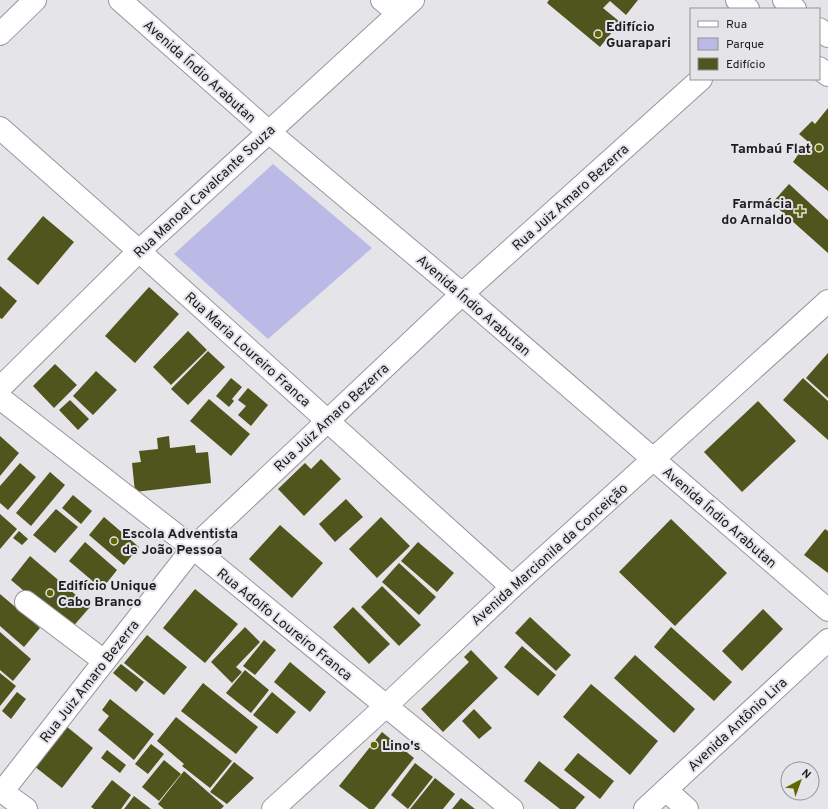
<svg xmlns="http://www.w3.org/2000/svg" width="828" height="809" viewBox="0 0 828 809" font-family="Overpass,sans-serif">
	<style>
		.green { fill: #bbb9e6 }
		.building { fill: #50541d }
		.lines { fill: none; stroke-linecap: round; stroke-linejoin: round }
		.minor-casing { stroke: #96969b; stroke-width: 24 }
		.major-casing { stroke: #96969b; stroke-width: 24 }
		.minor { stroke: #fff; stroke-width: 22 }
		.major { stroke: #fff; stroke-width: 22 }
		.poi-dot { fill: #626601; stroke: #e4e4e9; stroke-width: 1.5 }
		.labels { text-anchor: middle; stroke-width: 4; stroke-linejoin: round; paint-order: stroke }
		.poi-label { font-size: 14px; font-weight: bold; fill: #1c1c1e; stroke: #e4e4e9; text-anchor: start }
		.street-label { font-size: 14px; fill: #1c1c1e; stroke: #e4e4e9 }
	</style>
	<rect width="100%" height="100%" fill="#e4e4e9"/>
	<path class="green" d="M273,164L372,248L268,339L174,254Z"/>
	<path class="building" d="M549,0H638L626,15L610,1L603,8L620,22L600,47L547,3Z
		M828,108V191L793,162L804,146L809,150L812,145L799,134L812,121L815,124Z
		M789,184L828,220V253L772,203Z
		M43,216L74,242L38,285L7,259Z
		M0,286L17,301L2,319L0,318Z
		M149,287L179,314L135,363L105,336Z
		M188,331L207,350L171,385L153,367Z
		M208,351L225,367L188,405L171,389Z
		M828,353V398L806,378Z
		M55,364L77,385L54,408L33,386Z
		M96,371L117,390L93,415L73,396Z
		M231,378L242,387L232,399L234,401L229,407L216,396Z
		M803,378L828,401V440L783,400Z
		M248,388L268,405L251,426L238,415L246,406L238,400Z
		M209,399L250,434L231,456L190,421Z
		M70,400L89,419L78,430L59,410Z
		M758,401L796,441L742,492L704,452Z
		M0,436L19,453L0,476Z
		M169,436L170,448L195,445L196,453L208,452L211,483L135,492L132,463L141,462L139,451L158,449L157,438Z
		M321,459L341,479L304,516L278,489L305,463L311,469Z
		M20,463L36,477L8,510L0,503V486Z
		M50,472L65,485L31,526L16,513Z
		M73,495L92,511L81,524L62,508Z
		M346,499L363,517L335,542L319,524Z
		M56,509L78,527L55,553L33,535Z
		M0,514L17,529L0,549Z
		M104,517L139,547L124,565L89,535Z
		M381,517L410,546L377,578L349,549Z
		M671,519L727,573L675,626L619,572Z
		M280,525L323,563L292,598L249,559Z
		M825,529L828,531V573L804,555Z
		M19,531L28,539L22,545L13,538Z
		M85,542L117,570L102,589L69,561Z
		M418,542L454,573L437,592L401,561Z
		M30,556L90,607L70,630L11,580Z
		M399,563L436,597L419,615L382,582Z
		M382,586L421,625L399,646L361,607Z
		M195,589L238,624L205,663L163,628Z
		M0,594L40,628L24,647L0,626Z
		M353,607L390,644L369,664L333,627Z
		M763,609L783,629L742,671L722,651Z
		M530,617L571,655L556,671L515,633Z
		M245,627L260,642L236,667L242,672L232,683L211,662Z
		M671,627L732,682L714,701L654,647Z
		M0,632L31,659L13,681L0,670Z
		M147,635L187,667L164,695L124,663Z
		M264,640L276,650L255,675L243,666Z
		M522,646L556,675L538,696L504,667Z
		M471,650L498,678L443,732L421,709L469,662L464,657Z
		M635,655L695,709L674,733L614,678Z
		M290,662L326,692L310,712L274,682Z
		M121,664L144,682L136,692L113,673Z
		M245,670L269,690L251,713L226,693Z
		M0,673L16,686L0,706Z
		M203,683L258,727L236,754L181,711Z
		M591,684L658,741L630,775L563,717Z
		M17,692L26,699L11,719L2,711Z
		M272,692L296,712L277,734L253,715Z
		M110,699L154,734L134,760L98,730L109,716L102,710Z
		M474,709L492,728L479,739L462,721Z
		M176,717L232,761L210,788L182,766L184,764L157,741Z
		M66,726L93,748L62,788L34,766Z
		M382,732L414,758L374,809H369L339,786Z
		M151,744L164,754L148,774L135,764Z
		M107,750L126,765L120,773L101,758Z
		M578,753L614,781L600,799L564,770Z
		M164,760L181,774L159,801L142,787Z
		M539,761L585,797L575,809H560L524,781Z
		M234,762L254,778L227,804L210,792Z
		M415,763L433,777L408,809L391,795Z
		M184,771L224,806L221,809H164L158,804Z
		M435,778L455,794L443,809H410Z
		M112,780L131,795L121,809H94L91,807Z
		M134,796L151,809H124Z
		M461,798L475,809H452Z"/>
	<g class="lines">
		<g class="minor-casing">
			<path id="minor" d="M120,0L269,132L462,294L828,610
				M382,0L398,13
				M0,128L139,251L512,587
				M0,388L139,251L413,0
				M0,398L193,548L512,809
				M26,602L104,661
				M666,790L687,809"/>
		</g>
		<g class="major-casing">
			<path id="major" d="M737,0L748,9
				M784,0L795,9
				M819,29L828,36
				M0,34L35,0
				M819,68L828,75
				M0,790L26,809
				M2,792L193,548L462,294L701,79
				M273,809L386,706L512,587L828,301
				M645,809L828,640"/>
		</g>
		<use href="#minor" class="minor"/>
		<use href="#major" class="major"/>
	</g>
	<g class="poi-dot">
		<circle cx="598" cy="34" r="4"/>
		<circle cx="819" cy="148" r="4"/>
		<path d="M798 205h4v4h4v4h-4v4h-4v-4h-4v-4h4z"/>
		<circle cx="114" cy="541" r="4"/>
		<circle cx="50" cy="593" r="4"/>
		<circle cx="374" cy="745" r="4"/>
	</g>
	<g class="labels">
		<g class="poi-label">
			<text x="606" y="31">Edifício<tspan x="606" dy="16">Guarapari</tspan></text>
			<text x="811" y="153" text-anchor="end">Tambaú Flat</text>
			<text x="792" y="208" text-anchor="end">Farmácia<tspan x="792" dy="16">do Arnaldo</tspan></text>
			<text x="122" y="538">Escola Adventista<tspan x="122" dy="16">de João Pessoa</tspan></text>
			<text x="58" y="590">Edifício Unique<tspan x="58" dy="16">Cabo Branco</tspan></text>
			<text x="382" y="750">Lino's</text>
		</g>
		<g class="street-label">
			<text transform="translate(200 71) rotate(42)" y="5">Avenida Índio Arabutan</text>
			<text transform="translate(204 191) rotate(-43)" y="5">Rua Manoel Cavalcante Souza</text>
			<text transform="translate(570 197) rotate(-42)" y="5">Rua Juiz Amaro Bezerra</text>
			<text transform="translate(474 305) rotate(41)" y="5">Avenida Índio Arabutan</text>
			<text transform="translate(248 349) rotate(42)" y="5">Rua Maria Loureiro Franca</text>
			<text transform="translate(331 417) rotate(-43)" y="5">Rua Juiz Amaro Bezerra</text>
			<text transform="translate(720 517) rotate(41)" y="5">Avenida Índio Arabutan</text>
			<text transform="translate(549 554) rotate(-42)" y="5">Avenida Marcionila da Conceição</text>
			<text transform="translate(285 624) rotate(39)" y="5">Rua Adolfo Loureiro Franca</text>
			<text transform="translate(89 681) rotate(-52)" y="5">Rua Juiz Amaro Bezerra</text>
			<text transform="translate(737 724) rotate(-43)" y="5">Avenida Antônio Lira</text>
		</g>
	</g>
	<rect x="690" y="8" width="130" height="72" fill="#e4e4e9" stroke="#949498"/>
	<rect x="698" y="21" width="20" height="6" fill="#ffffff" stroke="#949498"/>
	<text x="726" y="28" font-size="12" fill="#1c1c1e">Rua</text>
	<rect x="698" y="38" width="20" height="12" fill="#bbb9e6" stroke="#949498"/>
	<text x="726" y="48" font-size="12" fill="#1c1c1e">Parque</text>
	<rect x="698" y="58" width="20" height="12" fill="#50541d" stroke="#949498"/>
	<text x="726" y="68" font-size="12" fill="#1c1c1e">Edifício</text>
	<g transform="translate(800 781) rotate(41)"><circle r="19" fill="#e4e4e9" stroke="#949498"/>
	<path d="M0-3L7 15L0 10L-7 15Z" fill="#626601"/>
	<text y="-6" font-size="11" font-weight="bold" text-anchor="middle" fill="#1c1c1e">N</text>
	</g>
</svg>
